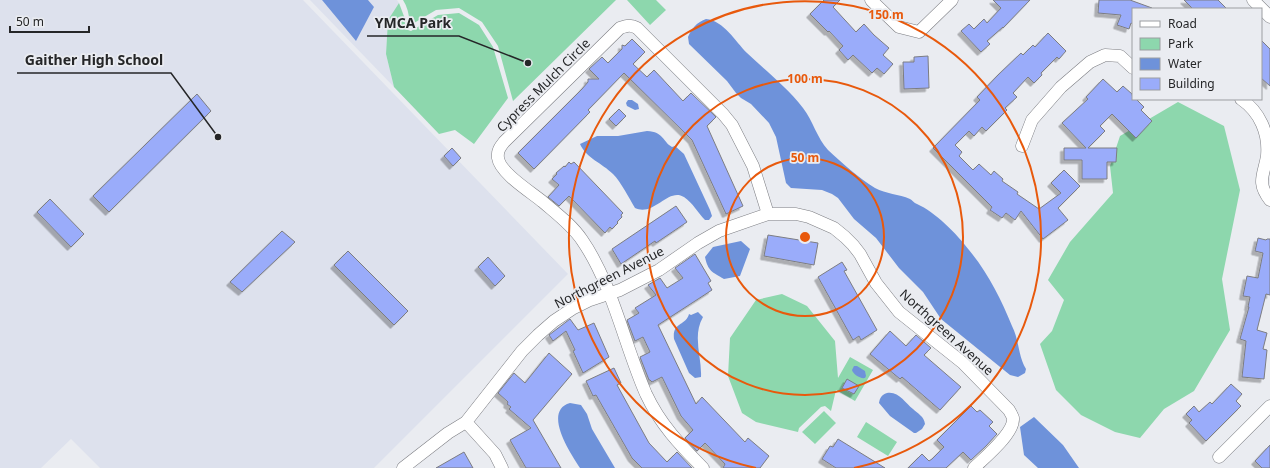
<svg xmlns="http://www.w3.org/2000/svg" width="1270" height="468" viewBox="0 0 1270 468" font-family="'Noto Sans',sans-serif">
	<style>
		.built { fill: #dde1ed }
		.green { fill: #8dd7ad }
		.water { fill: #6e92da }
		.building { fill: #9aacfa; stroke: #7c7d82; filter: url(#shadow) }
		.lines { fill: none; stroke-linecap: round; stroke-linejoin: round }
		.street-casing { stroke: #7c7d82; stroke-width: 13 }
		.street { stroke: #fff; stroke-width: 12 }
		.ring { fill: none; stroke: #e8590c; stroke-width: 2 }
		.labels { text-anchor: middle; stroke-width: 3.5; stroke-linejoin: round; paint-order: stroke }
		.street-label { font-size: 13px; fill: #252628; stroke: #eaecf1 }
		.centre { fill: #e8590c; stroke: #eaecf1; stroke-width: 2 }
		.ring-label { font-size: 12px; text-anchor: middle; font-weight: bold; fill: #e8590c; stroke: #eaecf1; stroke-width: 3.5; stroke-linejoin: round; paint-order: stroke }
		.leader { fill: none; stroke: #252628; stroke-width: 1.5 }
		.callout-dot { fill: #252628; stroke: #eaecf1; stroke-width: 1.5 }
		.callout-label { font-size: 14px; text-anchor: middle; font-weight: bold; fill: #252628; stroke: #eaecf1; stroke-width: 3.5; stroke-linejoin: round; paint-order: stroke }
	</style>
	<defs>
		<filter id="shadow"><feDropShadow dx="-3.5" dy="3.5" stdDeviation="0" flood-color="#0004"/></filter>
	</defs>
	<rect width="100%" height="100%" fill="#eaecf1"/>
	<path class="built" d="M0,0H303L568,274L374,468H100L71,439L41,468H0Z
		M310,0H322L356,40L374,7L368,0H397L399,3L388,20L386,54L394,87Z"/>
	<path class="green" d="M403,0H616L513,101L498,46L482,22L459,8L436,10L409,26C410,17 408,8 403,0Z
		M627,0H656L666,10L650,25Z
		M399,3L405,19V29L411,31L438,15L459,13L479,25L493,47L508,98L474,144L455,130L439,134L394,87L386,54L388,20Z
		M1178,102L1224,126L1240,190L1222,279L1230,330L1194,391L1164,409L1140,438L1115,432L1081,415L1056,390L1040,344L1052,331L1064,300L1048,280L1070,242L1113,193L1110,166L1120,136Z
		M782,294L807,306L835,341L838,378L850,357L873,370L855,401L836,390L831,411L825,406L821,407L799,428L798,432L756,422L742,413L728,376L730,338L756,300Z
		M824,411L836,423L815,444L802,432Z
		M866,422L897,442L888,456L857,437Z"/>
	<path class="water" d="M322,0H368L374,7L356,41Z
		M706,19C724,21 735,41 747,53C766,71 787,87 803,108C813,121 817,138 828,150C841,162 860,179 875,188C886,194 899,194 910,199C912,200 914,203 917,204C935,212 957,234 969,250C988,273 1001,299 1012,326C1019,339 1018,356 1026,369L1025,373L1018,377L1010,375L941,319L923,292L899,268L876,238L854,219L838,198L832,194L822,190L791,188L786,183L776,137L769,123L751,104L741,98L736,93L727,81L689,44L688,37C692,28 696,23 706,19Z
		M628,100H632L638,104L639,109L635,110L627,106L626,103Z
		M647,131C664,132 662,141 672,147L675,146L684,154L710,210L712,216L709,220H705C698,213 693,203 684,197C668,187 654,217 635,208C629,198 621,182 613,174C602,163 586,158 580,144L597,136H618Z
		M741,241L750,249L740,276L724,279C712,272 708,271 705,257L713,247Z
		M698,312L703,317C692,336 702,357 701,377L695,378L689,373L674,339C672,322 686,326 689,314L691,315Z
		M854,366H857L865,371L866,376L865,378C860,379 853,374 852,370Z
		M887,393C899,391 905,403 913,409C918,414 924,416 925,424L922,429L916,433H914L890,416L879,403C880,398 881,395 887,393Z
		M570,403L581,405L587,414L592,429L615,468H580C571,454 542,411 570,403Z
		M1034,417L1063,445L1079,468H1038L1024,455L1020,427Z"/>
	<path class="building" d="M824,0H840L833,7L856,32L864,24L874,35L889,48L883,55L893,64L884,74L877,68L872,73L853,55L848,60L839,50L843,46L829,31L828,32L810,14Z
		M993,0H1030L1003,28V27L987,41L990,44L981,52L961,31L969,24L974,29L984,19L987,23L1001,8Z
		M1099,0H1130L1152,8V9H1133V24L1131,23L1129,29L1117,25L1121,15L1098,13Z
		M1184,0H1218L1227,9H1193Z
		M1048,33L1066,51L1059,59L1057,57L1041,73L1042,75L1034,83L1028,77L1013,93L1017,97L1005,108L1007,110L986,131L982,127L974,136L969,131L955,145L962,152L959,156L973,170L979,164L991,175L994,171L1003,179L1002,181L1018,192L1017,194L1039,209L1061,193L1051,183L1064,170L1080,186L1058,208L1068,220L1043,239L1021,211L1015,220L1006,213L1002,218L990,210L992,207L933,148L980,100L977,97L998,75L1021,53L1023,55L1033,45L1035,47Z
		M632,39L645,52L633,64L647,77L654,70L683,101L691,93L716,117L707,126L743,206L726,214L692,140L624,73L588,110L590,112L534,169L518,153L582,89L588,82V79H599L589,69L602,57L608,63L622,49V45L625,46Z
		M1261,40L1270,49V86L1261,78Z
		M928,56L929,88L904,89L903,62H914V57Z
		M1103,79L1117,92L1123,86L1132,94L1133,99H1136L1144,107L1141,110L1152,121L1136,138L1112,114L1100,126L1105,131L1088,148H1117L1116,162H1107V179H1082V160H1064V148H1086L1062,123L1088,99L1086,97Z
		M197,94L211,111L109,212L93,196Z
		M619,109L626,116L616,126L609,119Z
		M452,148L461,158L453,166L444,156Z
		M569,162L571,164L574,162L623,213L621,215L622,217L617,222L618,223L612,229L610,227L605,233L569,196L559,206L548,197L559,185L552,179L557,174L556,173L564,166L565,167Z
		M50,199L84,234L71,247L37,212Z
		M676,206L687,222L656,243L655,241L621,264L612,249Z
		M282,231L295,242L242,292L230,282Z
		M768,235L818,243L814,265L764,256Z
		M1258,238L1266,240L1267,239H1270V295L1266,294L1257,330L1267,333L1263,349L1267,350L1264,379L1242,377L1246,341L1240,339L1249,307H1248L1250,297L1243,296L1247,276L1258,278L1263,253L1255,251Z
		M348,251L408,311L394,325L334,265Z
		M695,254L711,281L708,283L712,290L658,325L696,404L702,397L745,442L748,438L769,456L760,468H723L725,464L705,443L697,451L685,438L693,430L681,416L662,377L652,382L650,380H649L640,357L650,352L643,337L635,341L627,320L639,313L635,308L656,295L648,285L660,278L667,288L683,278L675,268Z
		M488,257L505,276L495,286L478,267Z
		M842,262L847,270L844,271L877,330L861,340L859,336L853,340L818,277Z
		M570,319L578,330L594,323L609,357L583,373L573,351L575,350L566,331L553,341L549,335Z
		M890,331L906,346L916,335L931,348L924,355L961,387L940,410L902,377L900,379L870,354Z
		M549,353L572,374L533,420L561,468H526L510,440L531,428L509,409L511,407L507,404L508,402L498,393L514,373L525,383Z
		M614,368L621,383L617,385L649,443L667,462L677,452L692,468H642L632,458L596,395L593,396L586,381Z
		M847,379L859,386L854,394L842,388Z
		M1231,384L1242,394L1236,401L1241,406L1206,441L1189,423L1192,420L1186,414L1194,406L1199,412L1210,402L1212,404Z
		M971,406L977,412L980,410L993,422L989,426L997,434L986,446L971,460L963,452L946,468H908L922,454L929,461L932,459L944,447L937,440Z
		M838,439L885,468H836L822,459L830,446L833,447Z
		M1270,445V468H1262L1255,461Z
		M464,452L473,468H436Z"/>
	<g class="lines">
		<g class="street-casing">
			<path id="street" d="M871,0L899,27L919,32L952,0
				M1253,0L1270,17
				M1241,99C1260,112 1269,133 1267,156C1264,175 1256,182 1270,200
				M1022,146L1032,120L1061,87L1090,62L1105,55L1120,56L1133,68
				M466,422L495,454L502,468
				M1219,457L1270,406
				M403,468L448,433L466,422L522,351L538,335L554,321L572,309L590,300L620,290L659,270L698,243L719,231L768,214H796L809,217L834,228L845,237L853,245L860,254L876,283L899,312L963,363L1009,410C1010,412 1012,415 1013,418C1015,433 984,458 974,468
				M703,468C680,445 660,424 646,394C624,344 613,285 582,240C572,225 557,214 543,202C531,192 500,173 498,158C497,151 500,147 504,142L620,28C626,26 630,24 637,28L723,114L732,125L753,166L768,214"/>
		</g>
		<use href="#street" class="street"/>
	</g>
	<g class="ring">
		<circle cx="805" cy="237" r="79"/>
		<circle cx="805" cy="237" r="158"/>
		<path d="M756 468A236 236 0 1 1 854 468"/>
	</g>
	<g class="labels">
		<g class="street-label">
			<text transform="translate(543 85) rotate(-45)" y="5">Cypress Mulch Circle</text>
			<text transform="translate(609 277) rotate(-27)" y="5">Northgreen Avenue</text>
			<text transform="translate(947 332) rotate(42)" y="5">Northgreen Avenue</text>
		</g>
	</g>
	<circle cx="805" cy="237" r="6" class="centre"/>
	<g class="ring-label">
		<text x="886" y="19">150 m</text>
		<text x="805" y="83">100 m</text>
		<text x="805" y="162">50 m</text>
	</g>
	<path class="leader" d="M528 63L459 36H367M218 137L171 73H17"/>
	<g class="callout-dot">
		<circle cx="528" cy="63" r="4"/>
		<circle cx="218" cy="137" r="4"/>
	</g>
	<g class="callout-label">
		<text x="413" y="28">YMCA Park</text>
		<text x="94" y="65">Gaither High School</text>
	</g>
	<rect x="1132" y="8" width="130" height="92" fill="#eaecf1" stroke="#9b9da1"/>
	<rect x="1140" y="21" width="20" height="6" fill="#ffffff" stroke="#9b9da1"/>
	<text x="1168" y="28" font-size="12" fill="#252628">Road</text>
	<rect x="1140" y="38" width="20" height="12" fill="#8dd7ad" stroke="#9b9da1"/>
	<text x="1168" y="48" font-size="12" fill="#252628">Park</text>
	<rect x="1140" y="58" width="20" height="12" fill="#6e92da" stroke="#9b9da1"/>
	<text x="1168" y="68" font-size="12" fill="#252628">Water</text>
	<rect x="1140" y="78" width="20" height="12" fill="#9aacfa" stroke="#9b9da1"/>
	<text x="1168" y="88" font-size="12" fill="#252628">Building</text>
	<path d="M10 26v6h79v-6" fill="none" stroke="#252628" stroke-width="2"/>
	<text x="16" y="26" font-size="12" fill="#252628" stroke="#eaecf1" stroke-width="3" paint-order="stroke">50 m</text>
</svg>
